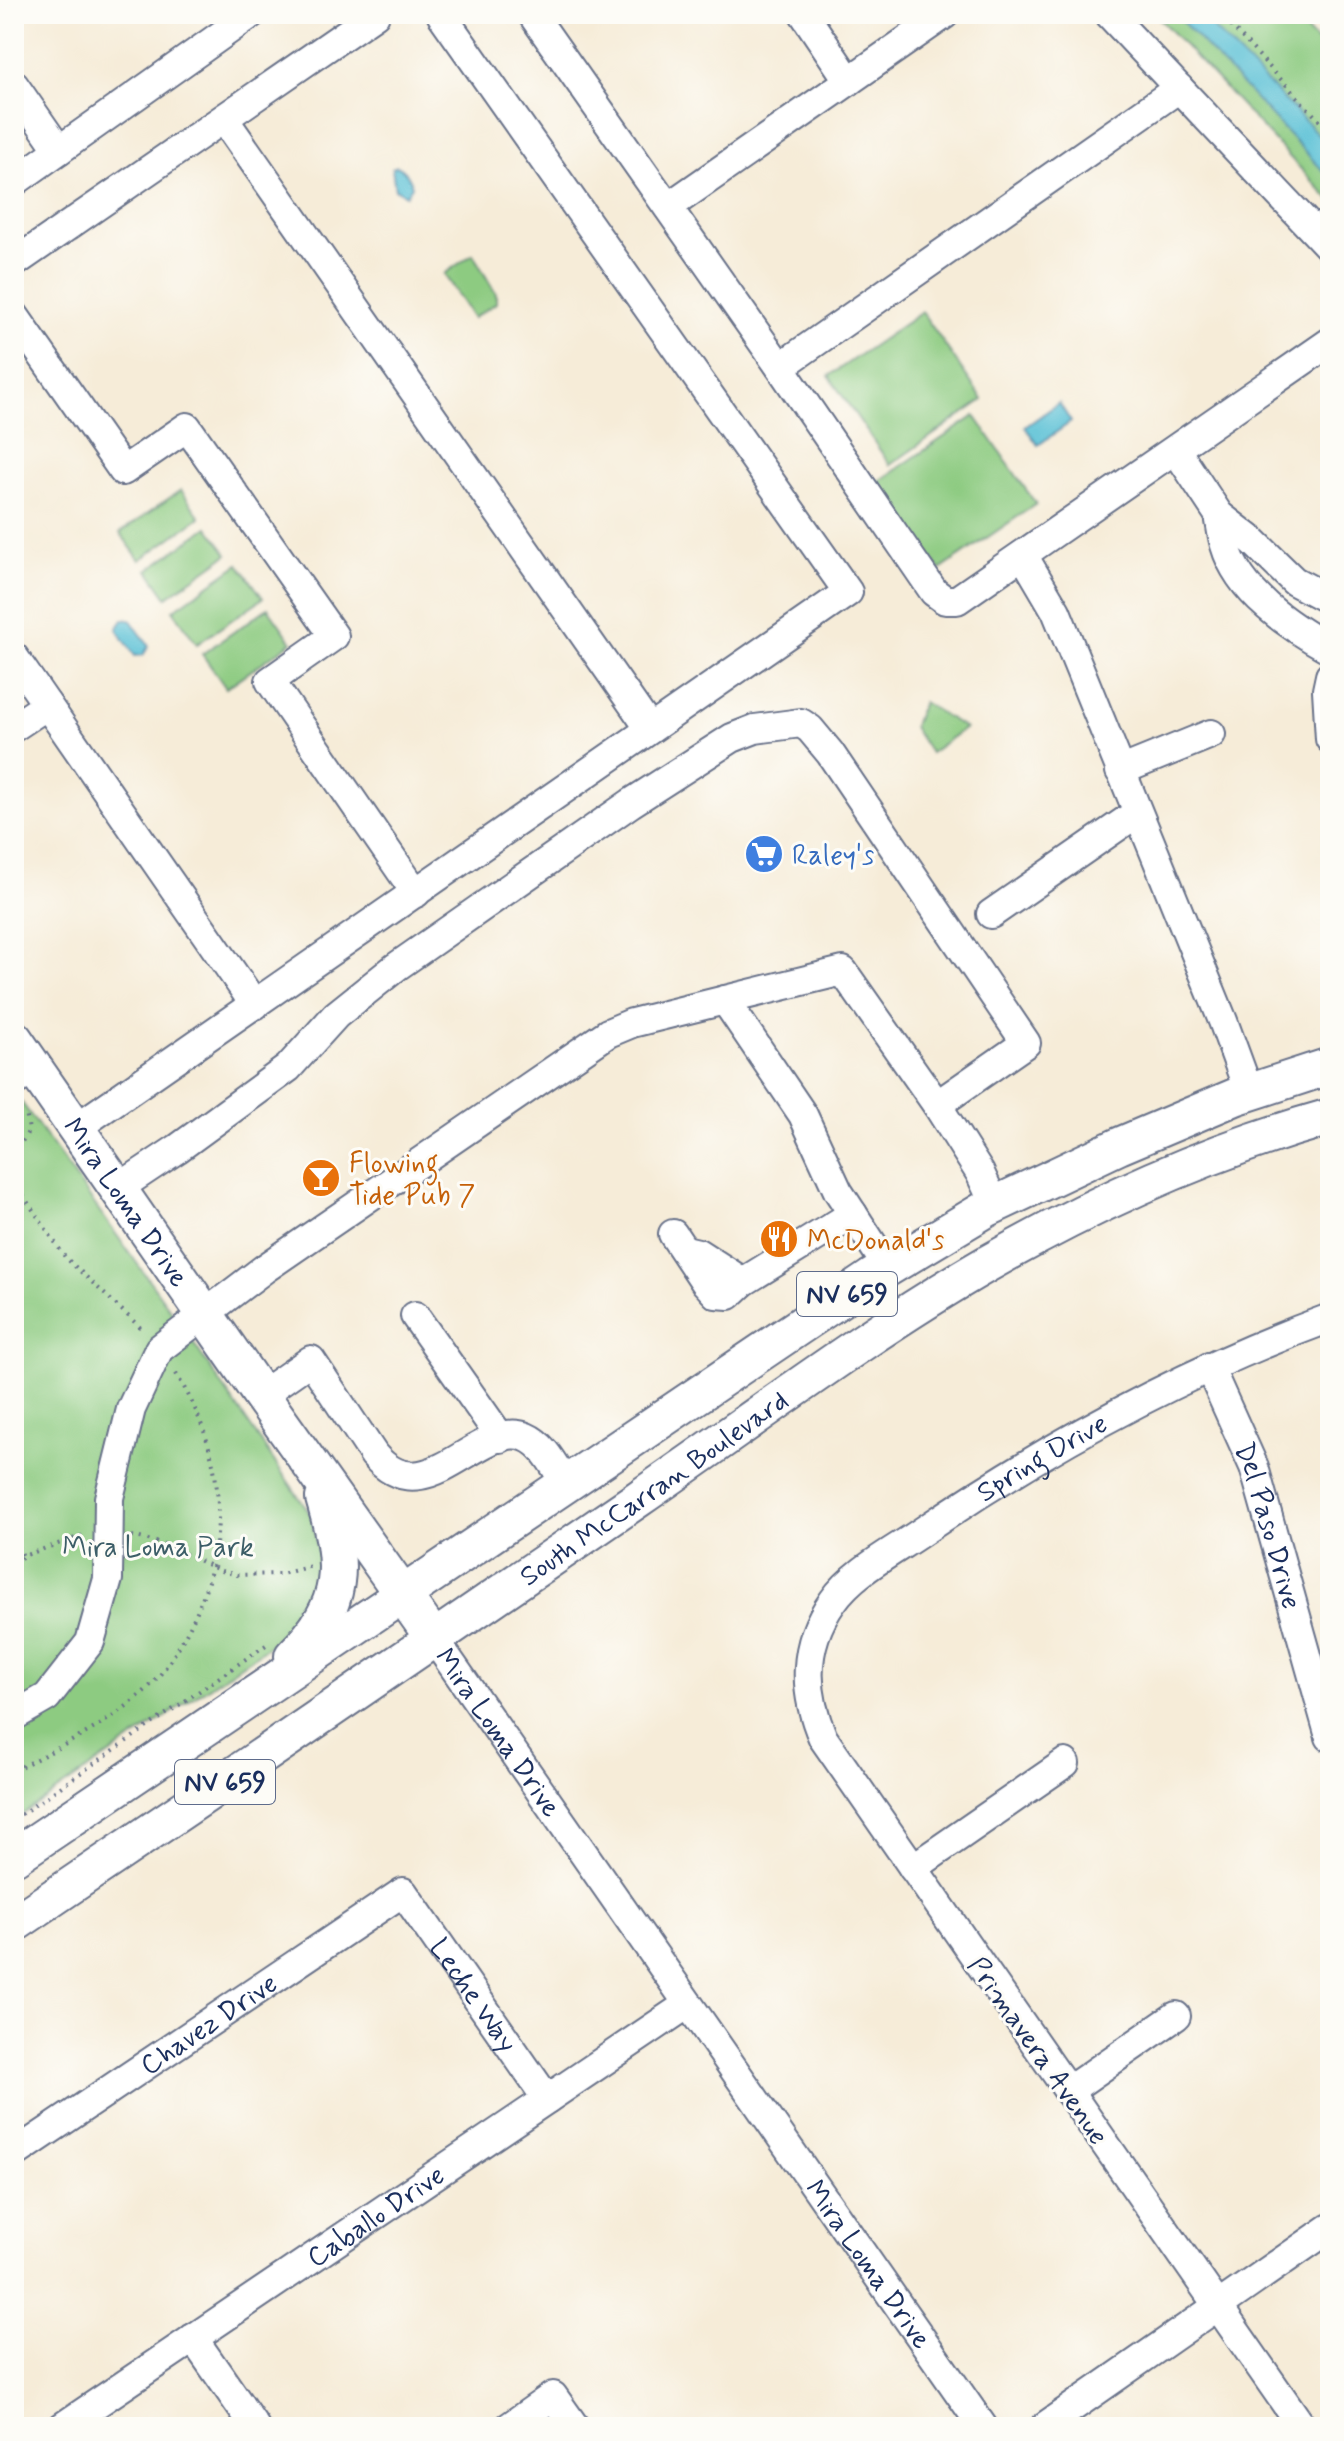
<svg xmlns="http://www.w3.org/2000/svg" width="1344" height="2441" viewBox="0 0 1344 2441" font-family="Mynerve,sans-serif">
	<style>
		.green { fill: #8dcb81; stroke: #547d70; stroke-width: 2 }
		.water { fill: #58c0d5; stroke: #3a789a; stroke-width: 2 }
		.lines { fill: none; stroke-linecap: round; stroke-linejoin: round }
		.minor-casing { stroke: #687189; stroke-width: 32 }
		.major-casing { stroke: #687189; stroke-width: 40 }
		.path { stroke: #687189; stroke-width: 4; stroke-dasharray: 2 6; stroke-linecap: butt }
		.minor { stroke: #fff; stroke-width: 28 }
		.major { stroke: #fff; stroke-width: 36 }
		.labels { text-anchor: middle; stroke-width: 6; stroke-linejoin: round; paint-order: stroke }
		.shield { fill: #fdfcf7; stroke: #5f6c8c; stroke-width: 2 }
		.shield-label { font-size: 26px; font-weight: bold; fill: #1b2f5e }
		.shop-label { font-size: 28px; fill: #366cbe; stroke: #fdfcf7; text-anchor: start }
		.food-label { font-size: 28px; fill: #c56008; stroke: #fdfcf7; text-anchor: start }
		.street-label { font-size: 28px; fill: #1b2f5e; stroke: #fdfcf7 }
		.park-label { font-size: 28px; fill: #3d5e68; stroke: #fdfcf7 }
	</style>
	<rect width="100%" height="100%" fill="#fdfcf7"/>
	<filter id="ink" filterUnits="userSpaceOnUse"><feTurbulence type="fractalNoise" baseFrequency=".0125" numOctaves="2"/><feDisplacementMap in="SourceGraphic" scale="16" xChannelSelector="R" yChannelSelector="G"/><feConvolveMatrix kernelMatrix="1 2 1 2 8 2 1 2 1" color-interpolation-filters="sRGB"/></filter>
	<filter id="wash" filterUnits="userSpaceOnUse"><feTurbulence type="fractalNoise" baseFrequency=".006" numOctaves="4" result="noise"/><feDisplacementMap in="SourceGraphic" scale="32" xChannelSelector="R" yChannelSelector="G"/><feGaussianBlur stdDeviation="1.8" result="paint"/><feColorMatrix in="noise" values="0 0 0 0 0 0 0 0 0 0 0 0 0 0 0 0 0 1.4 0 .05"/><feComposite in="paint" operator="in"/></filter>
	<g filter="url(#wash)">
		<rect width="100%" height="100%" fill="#f6ecd8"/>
		<path class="green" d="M1155,14H1291L1330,55V200Z
			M473,254L496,294V303L473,318L444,274Z
			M922,312L983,400L890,465L829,376Z
			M975,416L1036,504L940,570L878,482Z
			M181,490L200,517L140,560L120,533Z
			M208,527L228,554L167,597L148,570Z
			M239,564L263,598L197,644L173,610Z
			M268,608L292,642L226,688L202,654Z
			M923,702L965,728L930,753L913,727Z
			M14,1092L172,1312L311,1515L325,1587L301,1624L14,1820Z"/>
		<path class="water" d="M1175,14H1199L1313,129L1330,147V178Z
			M397,166C406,170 410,176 412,186L406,195L395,189L392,168Z
			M1059,403L1071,422L1038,445L1025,427Z
			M130,619L149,646L143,655L135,656L117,629L123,620Z"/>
	</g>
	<g filter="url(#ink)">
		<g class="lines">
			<g class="minor-casing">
				<g id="minor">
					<path d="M532,14L780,367L934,592L945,600H957L1330,342"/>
					<path d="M804,14L849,81"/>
					<path d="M1109,14L1330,248"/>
					<path d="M14,85L59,150"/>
					<path d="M224,119L650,729"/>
					<path d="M14,182L251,14"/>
					<path d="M668,207L945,14"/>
					<path d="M14,263L375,14"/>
					<path d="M14,315L123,471L187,427L334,636L270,681L416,893"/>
					<path d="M780,367L1179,88"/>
					<path d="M1176,450L1219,515L1254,542L1294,581L1330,600"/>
					<path d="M1219,515C1221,525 1222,536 1225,545C1239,593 1289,626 1330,649"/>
					<path d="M1023,555L1056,611L1223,1021L1249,1092"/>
					<path d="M14,657L255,1005"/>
					<path d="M1330,676L1327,690L1330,739"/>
					<path d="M14,727L47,705"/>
					<path d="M1120,771L1211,734"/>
					<path d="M991,914L1137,813"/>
					<path d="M725,1000L843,971L937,1105L980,1173L995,1205"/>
					<path d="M14,1081L36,1071"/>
					<path d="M76,1128L848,592L441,14"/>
					<path d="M117,1189L177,1149L288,1068L336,1015L396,967L631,803L732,738L755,729L801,723L810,729L830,753L1026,1043L937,1105"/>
					<path d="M673,1234L705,1282L716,1294L729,1295L743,1282L853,1214"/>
					<path d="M685,1250L698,1253L743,1282"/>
					<path d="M415,1316L501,1438"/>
					<path id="s1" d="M1209,1367L1254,1467L1330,1737"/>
					<path d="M261,1395L311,1360L374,1455C426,1517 480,1418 526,1437C545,1445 555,1468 566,1484"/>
					<path id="s2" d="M435,1640L983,2427"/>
					<path d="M14,1716L47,1697L90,1642L108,1579L109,1498L131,1409L159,1349L264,1269L608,1033L632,1023L725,1000L803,1115L838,1191L888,1268"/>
					<path d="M913,1868L1065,1763"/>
					<path d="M1068,2091L1176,2016"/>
					<path id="s3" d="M14,2154L403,1892L547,2099"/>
					<path d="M193,2338L255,2427"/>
					<path id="s4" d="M62,2427L688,2004"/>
					<path d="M509,2427L553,2396L575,2427"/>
					<path d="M1044,2427L1330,2228"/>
					<path id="s5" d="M1302,2427L823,1738C803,1692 802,1644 833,1601C854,1571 893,1552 923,1531C1051,1444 1185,1371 1330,1318"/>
				</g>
			</g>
			<g class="major-casing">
				<g id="major">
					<path id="s6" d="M14,1039L261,1395L435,1640"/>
					<path d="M293,1656C346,1603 344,1566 324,1498"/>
					<path d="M14,1857L871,1278L986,1209L1119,1146L1235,1097L1330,1066"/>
					<path id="s7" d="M14,1924C223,1784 431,1641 638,1499C753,1420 866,1334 987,1264C1094,1203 1211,1150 1330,1117"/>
				</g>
			</g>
			<path class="path" d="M1220,14L1330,132
				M14,1155L29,1130L26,1113
				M14,1182L65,1257L143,1330
				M132,1536L164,1544L221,1571L237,1575L282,1574L311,1566
				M14,1539L23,1556
				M14,1563L23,1556L84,1535
				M14,1770C58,1748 103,1728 140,1695C160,1679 175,1655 187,1632C233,1546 227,1454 175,1372
				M14,1819L266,1645"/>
			<use href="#minor" class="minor"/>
			<use href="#major" class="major"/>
		</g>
	</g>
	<defs>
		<g id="supermarket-disc" transform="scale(2)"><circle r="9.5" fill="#3f7fe0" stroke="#fdfcf7"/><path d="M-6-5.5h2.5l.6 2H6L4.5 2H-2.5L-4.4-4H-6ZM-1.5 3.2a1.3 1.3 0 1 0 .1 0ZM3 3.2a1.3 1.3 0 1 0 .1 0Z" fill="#fff"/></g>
		<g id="bar-disc" transform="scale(2)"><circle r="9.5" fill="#e8710a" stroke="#fdfcf7"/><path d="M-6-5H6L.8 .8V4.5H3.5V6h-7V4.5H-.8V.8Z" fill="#fff"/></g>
		<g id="restaurant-disc" transform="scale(2)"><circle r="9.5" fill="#e8710a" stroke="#fdfcf7"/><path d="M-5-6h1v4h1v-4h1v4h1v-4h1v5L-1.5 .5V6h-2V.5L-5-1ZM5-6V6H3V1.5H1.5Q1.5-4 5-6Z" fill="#fff"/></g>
	</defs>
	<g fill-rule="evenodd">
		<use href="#supermarket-disc" x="764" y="854"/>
		<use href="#bar-disc" x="321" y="1178"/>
		<use href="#restaurant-disc" x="779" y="1239"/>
	</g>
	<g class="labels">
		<g class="shield">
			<rect x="797" y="1272" width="100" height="44" rx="6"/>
			<rect x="175" y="1760" width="100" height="44" rx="6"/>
		</g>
		<g class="shield-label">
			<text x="847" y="1303">NV 659</text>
			<text x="225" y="1791">NV 659</text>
		</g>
		<g class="shop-label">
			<text x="792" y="864">Raley's</text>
		</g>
		<g class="food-label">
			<text x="349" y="1172">Flowing<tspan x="349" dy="32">Tide Pub 7</tspan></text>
			<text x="807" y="1249">McDonald's</text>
		</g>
		<g class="street-label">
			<text dy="10" stroke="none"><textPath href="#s6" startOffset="198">Mira Loma Drive</textPath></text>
			<text dy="10" stroke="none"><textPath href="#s5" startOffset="1238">Spring Drive</textPath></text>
			<text dy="10" stroke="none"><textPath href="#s7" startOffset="774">South McCarran Boulevard</textPath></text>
			<text dy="10" stroke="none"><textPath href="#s1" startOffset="170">Del Paso Drive</textPath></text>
			<text dy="10" stroke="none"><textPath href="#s2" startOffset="112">Mira Loma Drive</textPath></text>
			<text dy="10" stroke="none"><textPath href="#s3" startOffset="594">Leche Way</textPath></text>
			<text dy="10" stroke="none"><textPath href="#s3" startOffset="234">Chavez Drive</textPath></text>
			<text transform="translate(1039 2050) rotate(55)" y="10">Primavera Avenue</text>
			<text dy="10" stroke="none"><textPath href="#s4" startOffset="378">Caballo Drive</textPath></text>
			<text dy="10" stroke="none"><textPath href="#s2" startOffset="760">Mira Loma Drive</textPath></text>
		</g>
		<g class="park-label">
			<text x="158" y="1556">Mira Loma Park</text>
		</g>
	</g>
	<rect width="1344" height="2441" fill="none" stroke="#fdfcf7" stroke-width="48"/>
</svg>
